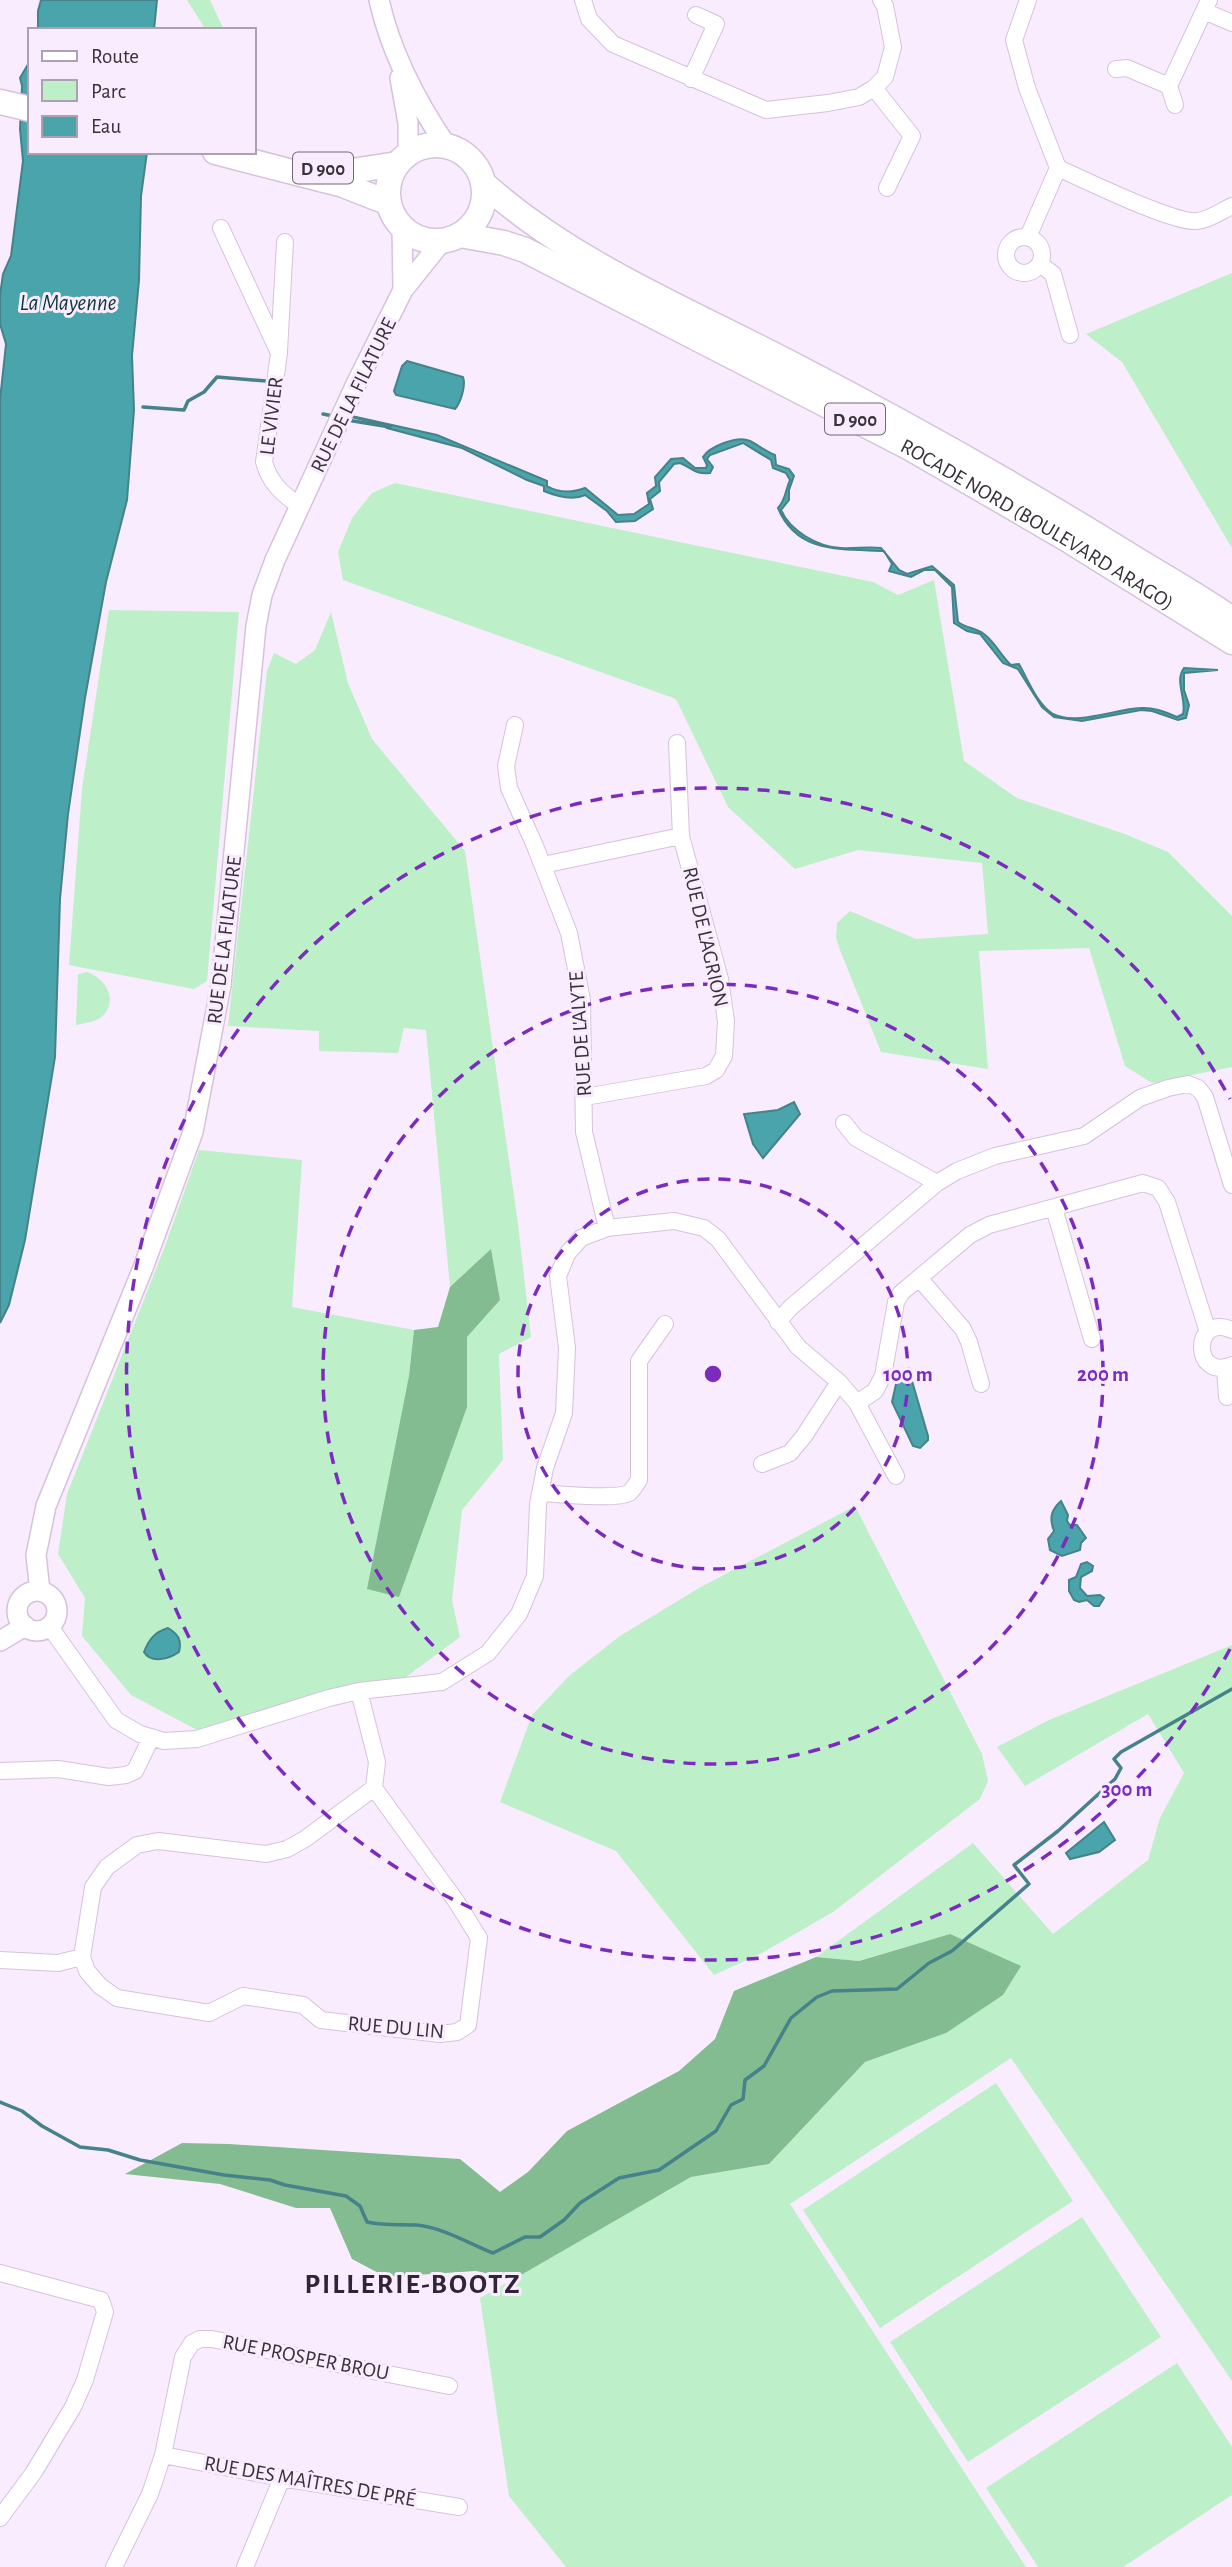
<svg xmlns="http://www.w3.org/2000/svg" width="1232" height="2567" viewBox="0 0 1232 2567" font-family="'Alegreya Sans',sans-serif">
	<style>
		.green { fill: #bdefc8 }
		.forest { fill: #83bc90 }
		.water { fill: #4aa4ab; stroke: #458289; stroke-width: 2 }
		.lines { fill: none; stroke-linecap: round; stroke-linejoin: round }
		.stream { stroke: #458289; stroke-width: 3.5 }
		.minor-casing { stroke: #d4c3db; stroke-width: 18 }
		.tertiary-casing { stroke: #d4c3db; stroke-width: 22 }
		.primary-casing { stroke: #d4c3db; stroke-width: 27 }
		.minor { stroke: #fff; stroke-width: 16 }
		.tertiary { stroke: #fff; stroke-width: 19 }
		.primary { stroke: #fff; stroke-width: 24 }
		.ring { fill: none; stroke: #7b2cbf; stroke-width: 3.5; stroke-dasharray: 12 9 }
		.labels { text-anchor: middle; stroke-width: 6; stroke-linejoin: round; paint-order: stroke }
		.shield { fill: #faecff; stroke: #726975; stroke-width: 2 }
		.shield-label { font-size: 19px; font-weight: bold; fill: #38313a }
		.street-label { font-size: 21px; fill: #38313a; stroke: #faecff }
		.water-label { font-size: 23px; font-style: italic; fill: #0e393d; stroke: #faecff }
		.district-label { font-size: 28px; font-weight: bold; letter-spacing: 2px; fill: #312435; stroke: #faecff }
		.centre { fill: #7b2cbf; stroke: #faecff; stroke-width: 3.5 }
		.ring-label { font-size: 21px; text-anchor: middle; font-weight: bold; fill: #7b2cbf; stroke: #faecff; stroke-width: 6; stroke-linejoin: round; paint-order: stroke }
	</style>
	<rect width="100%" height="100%" fill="#faecff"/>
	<path class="green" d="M187,0H210L224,30H206Z
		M1232,273V548L1122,362L1086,334Z
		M395,483L873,582L898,595L934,580L964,761L1017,798L1125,834L1168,852L1232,916V1067L1152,1083L1125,1066L1089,948L979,951L988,1069L881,1052L840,950L836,938L837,923L850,911L916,939L988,934L982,863L858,850L795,869L728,807L676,699L343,580L338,552L352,518L372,493Z
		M109,610L239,612L207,981L194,989L69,965L82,789Z
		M331,612L348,683L372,739L465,851L518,1224L531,1337L499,1354L503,1460L462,1510L452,1600L460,1637L402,1680L199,1731L131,1695L82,1636L85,1598L58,1554L67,1494L164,1249L199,1150L302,1160L292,1307L414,1330L409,1376L467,1407V1337L500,1300L491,1250L450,1287L426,1030L404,1028L398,1053L319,1051V1031L228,1026L267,671L274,653L296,664L315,650Z
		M87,972C103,977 117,996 106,1012C100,1022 85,1023 76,1025L78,974Z
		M855,1506L982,1754L988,1781L980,1799L833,1912L762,1953L714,1975L616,1851L500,1802L532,1715L570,1675L620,1636L699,1588Z
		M1232,1645V2381L1011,2058L790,2204L1026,2567H566L509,2496L480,2298L691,2177L769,2164L865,2062L946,2033L950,1934L858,1961L816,1957L973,1843L1053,1934L1148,1860L1160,1818L1184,1773L1148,1714L1025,1786L997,1747L1049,1720Z
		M996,2083L1073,2201L880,2328L803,2210Z
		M1082,2217L1161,2337L968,2462L890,2342Z
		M1177,2363L1232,2447V2495L1123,2567H1038L986,2488Z"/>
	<path class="forest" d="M491,1249L500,1300L467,1337V1407L399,1597L367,1589L409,1376L414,1330L438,1327L450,1287Z
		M950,1934L1021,1966L1003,1995L946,2033L865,2062L769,2164L691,2177L514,2279L476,2271L386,2277L352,2259L330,2208H296L220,2184L125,2174L182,2143L229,2144L460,2159L500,2192L528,2172L567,2131L679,2071L715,2039L734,1991L816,1957L859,1961Z"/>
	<path class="water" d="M41,0H157L154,30H38V11Z
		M30,61V152H147L141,196L139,280L132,356L134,410L127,500L106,582L85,698L68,814L60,899L55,1057L25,1240L9,1305L0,1323V400L6,344L0,324V295L3,274L11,256L23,161L20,129L22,86L20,78Z
		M407,361L463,377C466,385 461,402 455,409L396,395L394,391L402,366Z
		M347,415L437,435L547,481V486C559,493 572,493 585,488L618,515L634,514L649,504L647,493L656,486L655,477L671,459L683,458L695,468H706L707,465L703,457C709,447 737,435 750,441C758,445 765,451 775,455L776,465L789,469L794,476L789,490V500L781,510C790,531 818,547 841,548C854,549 868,546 881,548L899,570L907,574L932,566L954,585L958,622C966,628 976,628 984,634C995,642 1001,656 1011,665L1019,664C1028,680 1037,704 1053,714C1075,726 1116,709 1140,708C1154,707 1165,712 1177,717L1183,714C1187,699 1174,681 1184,668L1218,670L1184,673V690L1189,705L1186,718L1178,720L1152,711L1141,710L1082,721L1054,717L1042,707L1018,669L1003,663L980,634L967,631L954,623L952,587L935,570H924L911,577L889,571L892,564L884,551C842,549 797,554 778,508C786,499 785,491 790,480L786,473L773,468L771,460L743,443L710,455L707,459L713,467L710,473C695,475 692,468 680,463L674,464L659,482L660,491L650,499L653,509L635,521L616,522L607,511L585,495C572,501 556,496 544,491V486L527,480L462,448L387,428L388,426L347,416Z
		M794,1102L800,1114L763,1158L753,1144L744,1114L778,1110Z
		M906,1372L912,1381L928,1436V1440L920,1448L913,1446L892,1402L898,1375Z
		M1061,1501L1068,1515L1067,1521L1070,1525H1077L1086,1538L1081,1543L1080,1550L1062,1556L1050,1550L1048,1539L1054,1531C1049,1518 1051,1510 1061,1501Z
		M1087,1562L1093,1566L1092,1571L1081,1577L1080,1588L1087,1596L1100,1595L1104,1598L1099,1606H1094L1087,1600L1079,1602L1074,1600L1069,1591V1580L1076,1577L1081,1564Z
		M168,1628C178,1634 182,1640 179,1652C169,1659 151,1664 144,1652C149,1639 155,1632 168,1628Z
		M1104,1822L1115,1840L1099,1852L1070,1859L1066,1853Z"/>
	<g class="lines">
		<path class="stream" d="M143,407L184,410L188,401L204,392L217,377L266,381
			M323,414L333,416
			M347,420L390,427
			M0,2102L22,2111L42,2126L80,2147L108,2150L140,2160L224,2175L270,2180L285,2185L346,2196L360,2206L367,2222C387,2226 398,2224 416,2225C442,2227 470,2244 493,2253L525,2237H540L564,2220L580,2203L619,2178L659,2170L716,2131L731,2105L743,2099L745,2080L764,2066L791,2018L817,1997L832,1991L897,1989L929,1963L952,1951L1029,1884L1014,1865L1058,1831L1115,1779L1121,1768L1114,1759L1121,1752L1232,1689"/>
		<g class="minor-casing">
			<path id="minor" d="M583,0L589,19L613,44L766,110L828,103L859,97L874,88L885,77L893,47L885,6L881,0
				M1028,0L1014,40L1027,88L1058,168C1083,179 1174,224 1197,221C1209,220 1221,211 1232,206
				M1204,11L1232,23
				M1116,69L1127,68L1169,86L1209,0
				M691,79L716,24L696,15
				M1169,86L1175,105
				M874,88L912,136L887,188
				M221,228L279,353L264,462C270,483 282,494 300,506
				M1006 255a18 18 0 1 1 36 0a18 18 0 1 1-36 0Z
				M1028,237L1058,168
				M1040,264L1053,274L1070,335
				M279,351L285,242
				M515,725L506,766L509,788L535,846L569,933L582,1000L584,1132L607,1228
				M677,743L681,836
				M543,865L681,836L720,979L726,1021L724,1056L716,1070L706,1076L585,1097
				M844,1123L856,1138L937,1183
				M1054,1208L1092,1339
				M919,1278L963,1329L969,1342L981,1384
				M778,1322L790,1308L937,1183L957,1171L995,1156L1084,1136L1140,1098L1168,1088L1188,1084L1198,1088L1205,1097L1232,1185
				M1232,1330C1192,1312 1192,1382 1232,1365
				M1225,1367L1227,1397
				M857,1403L875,1391L883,1376L896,1302L901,1293L970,1235L989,1225L1143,1183L1158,1188L1167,1202L1208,1332
				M762,1464L790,1453L804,1436L839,1382
				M540,1493C558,1494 615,1500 629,1493C633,1490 636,1484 639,1480V1361L665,1324
				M50,1627L116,1720L140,1734L164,1741L197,1739L329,1698L359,1691L442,1682L488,1653L519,1614L535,1576L538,1504L545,1468L564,1413L567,1348L558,1276L567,1254L581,1238L607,1228L674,1221L704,1228L718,1239L798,1347L839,1382L857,1403L896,1476
				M359,1691L377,1762L374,1788L456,1901L479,1938L468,2025L457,2032L440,2034L321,2020L303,2005L243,1996L209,2013L117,1998L100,1986L87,1971L82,1957L93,1887L107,1867L137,1845L158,1841L266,1854L287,1849L305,1839L374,1788
				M0,1771L58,1769L109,1777L126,1775L135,1771L151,1738
				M0,1960L58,1963L82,1957
				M0,2273L101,2300L105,2312L85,2380L73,2407L34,2472L0,2518
				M163,2455L282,2478L459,2507
				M114,2567L150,2494L163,2455L183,2357L192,2343L200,2339H212L449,2386
				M245,2567L282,2478"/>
		</g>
		<g class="tertiary-casing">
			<path id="tertiary" d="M379,0C391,53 416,101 446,145
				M400,78L408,123V153
				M402,226L403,290
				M40,1591L36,1555L46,1506L143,1268L193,1132L221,985L256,626L262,595L275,560L356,384L403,290L443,240
				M17 1611a20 20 0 1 1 40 0a20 20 0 1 1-40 0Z
				M0,1641L25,1626"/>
		</g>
		<g class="primary-casing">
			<g id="primary">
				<path d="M0,102L30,109"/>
				<circle cx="436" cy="193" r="48"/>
				<path d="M215,152L343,185L389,203"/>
				<path d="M322,168L352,171L397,164"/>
				<path d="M483,183C571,262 684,308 788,362C904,422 1018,486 1129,555C1163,576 1199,596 1232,619"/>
				<path id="s1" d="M460,235L504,243L525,250L910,448L1065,538L1232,642"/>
			</g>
		</g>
		<use href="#minor" class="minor"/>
		<use href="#tertiary" class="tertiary"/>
		<use href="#primary" class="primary"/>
	</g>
	<g class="ring">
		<circle cx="713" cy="1374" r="195"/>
		<circle cx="713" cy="1374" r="390"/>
		<path d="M1230 1649A586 586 0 1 1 1230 1099"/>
	</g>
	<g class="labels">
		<g class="shield">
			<rect x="293" y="152.5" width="60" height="31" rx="5"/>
			<rect x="825" y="403.5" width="60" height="31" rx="5"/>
		</g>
		<g class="shield-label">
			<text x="323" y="175">D 900</text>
			<text x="855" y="426">D 900</text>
		</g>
		<g class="street-label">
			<text transform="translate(353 395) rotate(-64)" y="7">RUE DE LA FILATURE</text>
			<text transform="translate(271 416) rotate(-83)" y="7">LE VIVIER</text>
			<text dy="7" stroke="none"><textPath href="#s1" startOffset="648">ROCADE NORD (BOULEVARD ARAGO)</textPath></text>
			<text transform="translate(706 937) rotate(77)" y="7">RUE DE L'AGRION</text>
			<text transform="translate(224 940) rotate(-83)" y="7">RUE DE LA FILATURE</text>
			<text transform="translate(580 1034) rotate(-94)" y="7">RUE DE L'ALYTE</text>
			<text transform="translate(396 2027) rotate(5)" y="7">RUE DU LIN</text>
			<text transform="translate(306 2357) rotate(11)" y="7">RUE PROSPER BROU</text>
			<text transform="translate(310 2481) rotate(10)" y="7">RUE DES MAÎTRES DE PRÉ</text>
		</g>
		<g class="water-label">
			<text x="68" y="310">La Mayenne</text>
		</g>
		<g class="district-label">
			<text x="413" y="2293">PILLERIE-BOOTZ</text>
		</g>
	</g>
	<circle cx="713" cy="1374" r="10" class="centre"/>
	<g class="ring-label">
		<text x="908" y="1381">100 m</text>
		<text x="1103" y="1381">200 m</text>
		<text x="1127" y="1796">300 m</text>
	</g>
	<rect x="28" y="28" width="228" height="126" fill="#faecff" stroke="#aca1b0" stroke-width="2"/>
	<rect x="42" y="51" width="35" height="10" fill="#ffffff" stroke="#aca1b0" stroke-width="2"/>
	<text x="91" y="63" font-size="21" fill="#38313a">Route</text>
	<rect x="42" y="80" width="35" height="21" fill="#bdefc8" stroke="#aca1b0" stroke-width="2"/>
	<text x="91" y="98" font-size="21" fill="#38313a">Parc</text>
	<rect x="42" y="116" width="35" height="21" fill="#4aa4ab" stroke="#aca1b0" stroke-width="2"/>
	<text x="91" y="133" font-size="21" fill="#38313a">Eau</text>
</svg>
